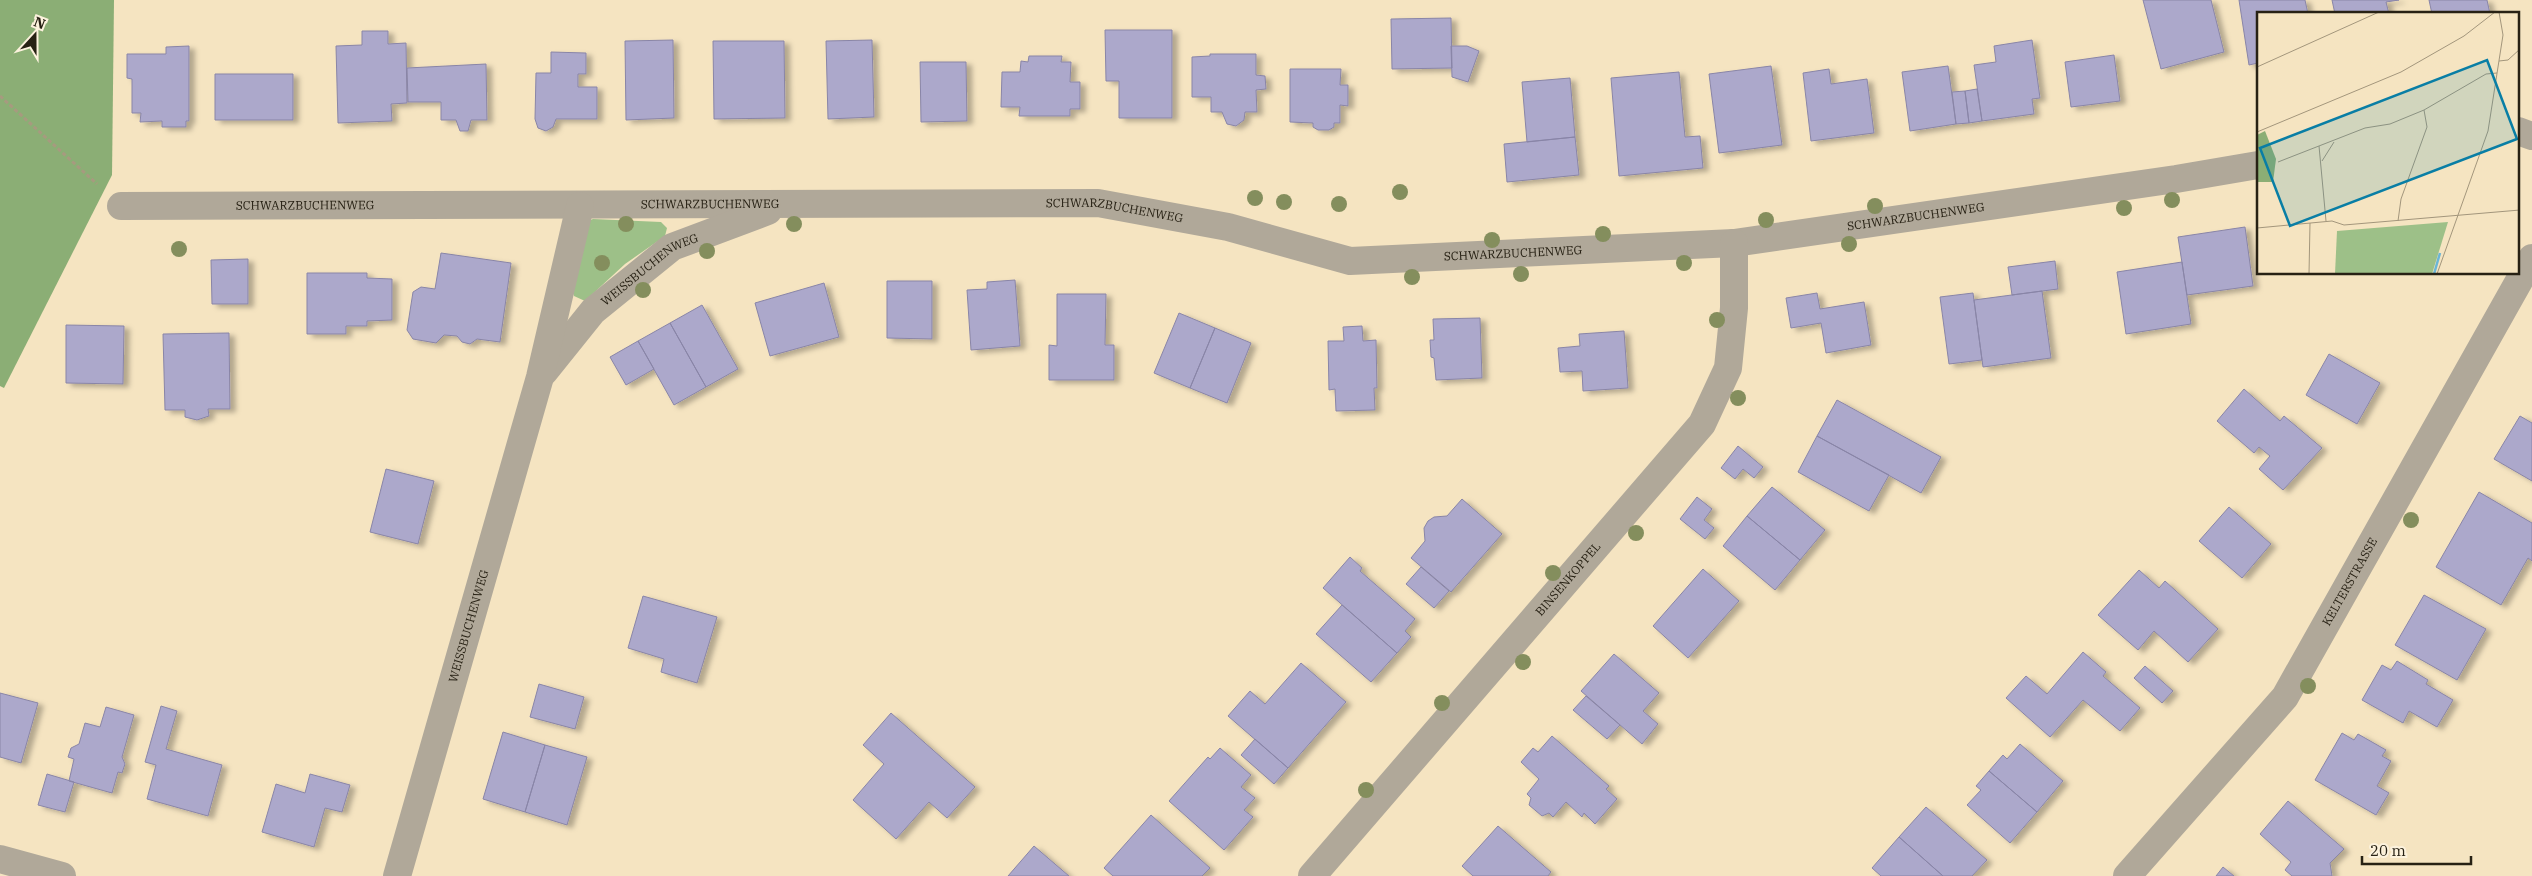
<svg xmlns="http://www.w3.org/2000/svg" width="2532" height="876" viewBox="0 0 2532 876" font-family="'IBM Plex Serif',serif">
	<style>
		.green { fill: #9dc088 }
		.forest { fill: #8bae75 }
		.building { fill: #aca8cb; stroke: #8985a7; filter: url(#shadow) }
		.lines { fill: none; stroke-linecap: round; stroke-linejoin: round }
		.path { stroke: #a79a7f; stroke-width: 3; stroke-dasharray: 4 2.5; stroke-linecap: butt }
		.minor { stroke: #b0a899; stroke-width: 28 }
		.tree { fill: #848e5d }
		.labels { text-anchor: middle; stroke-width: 5; stroke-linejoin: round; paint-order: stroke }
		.street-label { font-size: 12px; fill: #272114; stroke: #fcf2dd }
		.inset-river { fill: none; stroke: #6bb6d6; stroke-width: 2.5 }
		.inset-road { fill: none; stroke: #a3967c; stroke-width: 1 }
		.view { fill: #097ea5; fill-opacity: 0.15; stroke: #097ea5; stroke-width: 2.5 }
		.inset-edge { fill: none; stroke: #272114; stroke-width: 2.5 }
	</style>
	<defs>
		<filter id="shadow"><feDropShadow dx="5.5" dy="3" stdDeviation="2.5" flood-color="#0004"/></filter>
	</defs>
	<rect width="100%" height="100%" fill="#f5e4c1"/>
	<path class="green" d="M593,219L661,222L667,228L665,236L625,264L585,301L574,296L572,290L586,222Z"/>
	<path class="forest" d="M0,0H114L112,175L4,388L0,386Z"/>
	<path class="building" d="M2143,0H2211L2224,52L2161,69Z
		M2239,0H2305L2308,14H2258V63L2249,65Z
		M2332,0H2399L2386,2L2389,14H2335Z
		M2429,0H2487L2490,14H2432Z
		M1451,18L1452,68L1392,69L1391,19Z
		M1105,30H1172V118H1119V81H1106Z
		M362,31H388V44L406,43L407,103L391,104L392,121L338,123L336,46L362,45Z
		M673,40L674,118L626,120L625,41Z
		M872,40L874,117L828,119L826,41Z
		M2032,40L2040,98L2032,99L2034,114L1982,121L1974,65L1996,62L1994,46Z
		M713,41H784L785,118L714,119Z
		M189,46V121H186V127H162V121L140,122L141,113H132V79L127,78V54H166V47Z
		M1451,46H1467L1479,51L1468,82L1452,77Z
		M551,52L586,53V74H578V87H597V119H556L553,127L546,131L538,128L535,119L536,73H551Z
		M1210,54H1256V75L1265,76L1266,89L1256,90L1257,112H1245L1244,120L1236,126L1227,124L1222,112H1211V97H1192V57L1210,56Z
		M2114,55L2120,101L2071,107L2065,62Z
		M1029,56H1062L1061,62H1071L1070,82H1080V109H1070V116H1019L1020,107H1001L1002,72H1020L1021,61L1028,62Z
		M920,62H966L967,121L921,122Z
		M486,64L487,120H471L468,131H460L456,120H441V102H408L407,68Z
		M1771,66L1782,145L1719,153L1709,74Z
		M1948,66L1956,124L1910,131L1902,72Z
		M1290,69H1341L1340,85H1348V106L1340,105V123H1334V127L1329,130H1318L1313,127V123L1290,122Z
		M1829,69L1831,84L1867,79L1874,133L1811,141L1803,73Z
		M1679,72L1685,137L1700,136L1703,168L1619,176L1611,78Z
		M215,74H293V120H215Z
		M1570,78L1575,137L1527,142L1522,82Z
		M1977,89L1982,121L1969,123L1965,91Z
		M1965,91L1969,123L1956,124L1952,92Z
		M1575,137L1579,175L1507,182L1504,144Z
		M2245,227L2253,286L2187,295L2178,237Z
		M441,253L511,263L500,342L477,339L470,344L462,342L457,336L444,335L436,343L413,339L407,330L413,292L421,287L435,289Z
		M248,259V304H212L211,260Z
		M2055,261L2058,289L2012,295L2008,267Z
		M2182,262L2191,324L2126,334L2117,272Z
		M307,273H367V278L392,279V320L367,321V326H346V334H307Z
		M1015,280L1020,346L971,350L967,290L987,289V282Z
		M887,281H932V339L887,338Z
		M824,283L839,337L770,356L755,303Z
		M2042,291L2051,358L1983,367L1974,300Z
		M1817,293L1820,309L1864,302L1871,345L1826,353L1821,323L1791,328L1786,298Z
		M1973,293L1982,360L1949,364L1940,297Z
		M1057,294H1106L1105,345H1114V380H1049V345L1057,346Z
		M702,305L738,369L706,387L670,323Z
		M1179,313L1215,328L1190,388L1154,373Z
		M1480,318L1482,378L1436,380L1434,358L1431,357L1430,340H1434L1433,319Z
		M670,323L706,387L674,405L638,341Z
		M66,325L124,326L123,384L66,383Z
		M1362,326L1363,341L1376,340L1377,388H1374L1375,410L1336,411L1335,389L1329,390L1328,341H1344L1343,327Z
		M1215,328L1251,343L1227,403L1190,388Z
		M1624,331L1628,388L1583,391L1582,371L1560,372L1558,348L1580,346L1579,334Z
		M229,333L230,409H208L209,416L197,420L185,417V410H165L163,334Z
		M638,341L654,369L626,385L610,357Z
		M2329,354L2380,383L2357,424L2306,395Z
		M2244,389L2280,421L2284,416L2322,448L2283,490L2259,469L2270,456L2259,447L2254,453L2217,421Z
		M1837,400L1941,457L1921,493L1817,436Z
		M2520,416L2532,423V481L2494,459Z
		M1817,436L1889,475L1869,511L1798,472Z
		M1738,446L1763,467L1754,478L1743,469L1735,479L1721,468Z
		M386,469L434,481L418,544L370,532Z
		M1772,487L1825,530L1800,560L1747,516Z
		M2479,492L2532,523V561L2528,558L2501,605L2436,567Z
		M1697,497L1712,509L1704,520L1714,528L1705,539L1680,519Z
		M1462,499L1502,534L1451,592L1411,558L1425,541L1424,528L1428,521L1434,517L1447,516Z
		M2229,507L2271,544L2242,578L2199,541Z
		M1747,516L1800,560L1775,590L1723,546Z
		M1350,557L1362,568L1360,571L1415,619L1405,631L1411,637L1397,653L1323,588Z
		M1421,567L1449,591L1434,608L1406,584Z
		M1703,569L1739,601L1688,658L1653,626Z
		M2139,570L2159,588L2165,581L2218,629L2188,662L2154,631L2138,650L2098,615Z
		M2424,595L2486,629L2457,680L2395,645Z
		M643,596L717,617L697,683L661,672L664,659L628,648Z
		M1342,605L1397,653L1371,682L1316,634Z
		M2083,652L2106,672L2103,676L2140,708L2120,731L2083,700L2050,737L2006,698L2026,676L2047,694Z
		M1614,654L1659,693L1643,711L1658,724L1642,744L1581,691Z
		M2397,661L2428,680L2426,684L2453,700L2437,727L2409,711L2403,723L2362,700L2382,665L2391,670Z
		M1301,663L1346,702L1288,768L1228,716L1250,691L1265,704Z
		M2145,666L2173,691L2162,703L2134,678Z
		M539,684L584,697L575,729L530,717Z
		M0,693L38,703L21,763L0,757Z
		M1586,696L1620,725L1607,739L1573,710Z
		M161,706L177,711L166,749L222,765L208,816L147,799L156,765L145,762Z
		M106,707L134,715L122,757L125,764L122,773L118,772L112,793L69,781L74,759L68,757L71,748L79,744L85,723L100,727Z
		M891,713L975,787L947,818L929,802L896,839L853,800L884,764L863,745Z
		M503,732L545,745L525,812L483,799Z
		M2342,733L2354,740L2358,734L2386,750L2382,756L2391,761L2377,786L2389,793L2376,815L2315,780Z
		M1552,736L1609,786L1606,789L1617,799L1595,824L1584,813L1582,817L1566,802L1553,817L1549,813L1542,816L1529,805L1531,798L1527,794L1539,779L1521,762L1533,748L1538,752Z
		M1255,739L1288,768L1274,784L1241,755Z
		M2020,744L2063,781L2037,812L1989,771L2003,755L2007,759Z
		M545,745L587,757L567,825L525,812Z
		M1220,748L1251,775L1241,787L1255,798L1244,810L1253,817L1224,850L1169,801L1208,757L1210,759Z
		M1989,771L2037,812L2010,843L1967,805L1981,790L1976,786Z
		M47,774L74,782L65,812L38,805Z
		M310,774L350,785L342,812L325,808L314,847L262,832L276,784L305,793Z
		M2288,801L2344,849L2330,863L2332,876H2292L2285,870L2291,862L2260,834Z
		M1926,807L1987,860L1972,876H1943L1899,837Z
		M1151,815L1210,868L1202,876H1113L1104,868Z
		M1498,826L1551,872L1548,876H1473L1462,866Z
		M1899,837L1943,876H1881L1872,868Z
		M1034,846L1069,876H1008Z
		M2223,867L2234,876H2216Z"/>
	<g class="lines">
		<path class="path" d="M0,96L97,184"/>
		<g class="minor">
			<path d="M2518,131L2532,136"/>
			<path id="s1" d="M121,206L1098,203L1228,227L1350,261L1734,243L2176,179L2258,165"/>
			<path id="s2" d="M544,372L593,311L672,247L768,211"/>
			<path d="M0,859L62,876"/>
			<path id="s3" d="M397,876L540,377L580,206"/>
			<path id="s4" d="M1312,876L1702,424L1728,368L1734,308V243"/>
			<path id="s5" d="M2127,876L2285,697L2532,258"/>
		</g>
	</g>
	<g class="tree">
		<circle cx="1400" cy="192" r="8"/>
		<circle cx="1255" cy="198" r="8"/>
		<circle cx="2172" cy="200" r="8"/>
		<circle cx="1284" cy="202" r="8"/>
		<circle cx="1339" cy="204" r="8"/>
		<circle cx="1875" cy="206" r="8"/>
		<circle cx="2124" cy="208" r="8"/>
		<circle cx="1766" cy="220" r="8"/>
		<circle cx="626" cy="224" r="8"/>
		<circle cx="794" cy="224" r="8"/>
		<circle cx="1603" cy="234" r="8"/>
		<circle cx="1492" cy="240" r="8"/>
		<circle cx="1849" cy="244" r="8"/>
		<circle cx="179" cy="249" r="8"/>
		<circle cx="707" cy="251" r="8"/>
		<circle cx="602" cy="263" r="8"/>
		<circle cx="1684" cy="263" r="8"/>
		<circle cx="1521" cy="274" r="8"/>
		<circle cx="1412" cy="277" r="8"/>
		<circle cx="643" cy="290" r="8"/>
		<circle cx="1717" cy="320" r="8"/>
		<circle cx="1738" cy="398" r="8"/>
		<circle cx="2411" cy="520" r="8"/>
		<circle cx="1636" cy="533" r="8"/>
		<circle cx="1553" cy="573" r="8"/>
		<circle cx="1523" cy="662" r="8"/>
		<circle cx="2308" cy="686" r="8"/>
		<circle cx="1442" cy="703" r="8"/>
		<circle cx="1366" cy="790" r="8"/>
	</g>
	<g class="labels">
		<g class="street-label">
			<text dy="4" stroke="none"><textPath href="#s1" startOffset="589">SCHWARZBUCHENWEG</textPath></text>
			<text dy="4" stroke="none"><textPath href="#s1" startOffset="184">SCHWARZBUCHENWEG</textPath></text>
			<text dy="4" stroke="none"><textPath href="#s1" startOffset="994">SCHWARZBUCHENWEG</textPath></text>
			<text dy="4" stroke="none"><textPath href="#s1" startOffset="1804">SCHWARZBUCHENWEG</textPath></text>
			<text dy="4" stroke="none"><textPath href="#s1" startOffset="1399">SCHWARZBUCHENWEG</textPath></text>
			<text dy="4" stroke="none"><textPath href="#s2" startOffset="149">WEISSBUCHENWEG</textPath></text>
			<text dy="4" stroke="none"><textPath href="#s4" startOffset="392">BINSENKOPPEL</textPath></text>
			<text dy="4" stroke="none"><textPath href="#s5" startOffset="371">KELTERSTRASSE</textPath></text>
			<text dy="4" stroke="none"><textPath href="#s3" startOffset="260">WEISSBUCHENWEG</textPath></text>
		</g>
	</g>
	<g transform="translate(2257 12)">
		<rect width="262" height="262" fill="#f5e4c1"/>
		<path d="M191,210L175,262H78L80,219Z" fill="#9dc088"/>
		<path d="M8,119L19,147L16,170H0V123Z" fill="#8bae75"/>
		<path class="inset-river" d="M177,262L183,241"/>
		<path class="inset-road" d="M242,49L251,48L263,37M0,55L122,0M0,120L144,60L207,24L238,0M62,134L69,209M65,149L77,130M21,150L108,116L133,112L167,98L229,62L240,61M141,209L144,187L170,115L167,98M0,216L75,209L87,213L263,198M52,262L53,211M180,262L231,119L246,23L242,0"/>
		<path class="view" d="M230,48L260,127L33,214L3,136Z"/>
		<rect width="262" height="262" class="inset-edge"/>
	</g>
	<g transform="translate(35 35) rotate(21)" stroke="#fcf2dd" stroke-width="4" paint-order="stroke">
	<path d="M0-4L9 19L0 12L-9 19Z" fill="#272114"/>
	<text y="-8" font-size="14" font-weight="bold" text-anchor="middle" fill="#272114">N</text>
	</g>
	<path d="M2362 856v8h109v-8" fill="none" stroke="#272114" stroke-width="2.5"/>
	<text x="2370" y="856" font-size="15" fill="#272114" stroke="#fcf2dd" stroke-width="4" paint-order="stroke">20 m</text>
</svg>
